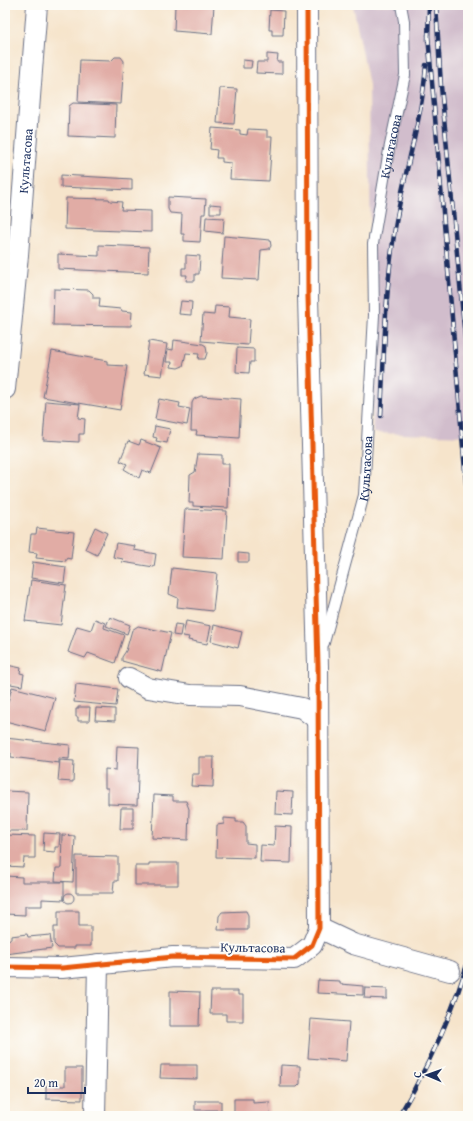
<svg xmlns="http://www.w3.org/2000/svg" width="473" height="1121" viewBox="0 0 473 1121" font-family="'Gentium Book Plus',serif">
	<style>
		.industrial { fill: #d1bdcc }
		.building { fill: #e1aca5 }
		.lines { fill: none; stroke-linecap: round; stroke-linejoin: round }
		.lane-casing { stroke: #686e84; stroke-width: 12 }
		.street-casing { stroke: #686e84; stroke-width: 22 }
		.lane { stroke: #fff; stroke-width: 10 }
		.street { stroke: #fff; stroke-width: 20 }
		.rail-casing { stroke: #1b2f5e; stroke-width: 4.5 }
		.rail { stroke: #fdfcf7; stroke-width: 3; stroke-dasharray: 9; stroke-linecap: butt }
		.cycleway-casing { stroke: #fdfcf7; stroke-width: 8 }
		.cycleway { stroke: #e8590c; stroke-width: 5 }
		.labels { text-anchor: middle; stroke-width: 4; stroke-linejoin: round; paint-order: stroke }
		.street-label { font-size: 13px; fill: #1b2f5e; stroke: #fdfcf7 }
	</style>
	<rect width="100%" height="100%" fill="#fdfcf7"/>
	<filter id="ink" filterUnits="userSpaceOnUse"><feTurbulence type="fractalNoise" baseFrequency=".025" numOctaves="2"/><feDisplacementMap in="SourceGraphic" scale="8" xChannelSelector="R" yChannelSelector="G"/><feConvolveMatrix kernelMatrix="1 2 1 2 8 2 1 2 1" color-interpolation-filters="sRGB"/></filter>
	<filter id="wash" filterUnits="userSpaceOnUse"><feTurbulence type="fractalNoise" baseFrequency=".012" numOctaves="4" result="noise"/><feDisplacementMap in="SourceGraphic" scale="16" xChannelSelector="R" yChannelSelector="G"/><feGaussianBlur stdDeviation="0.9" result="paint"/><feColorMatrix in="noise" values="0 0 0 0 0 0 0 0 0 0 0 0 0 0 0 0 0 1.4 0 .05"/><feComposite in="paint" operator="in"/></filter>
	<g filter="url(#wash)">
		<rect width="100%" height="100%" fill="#f6e4cb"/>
		<path class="industrial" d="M353,5H468V436L373,433L369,85Z"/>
		<g id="blocks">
			<path class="building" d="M175,5H214L212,34L174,31Z
				M270,10L284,11L283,35H272V30H269Z
				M267,54L278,55L277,62H282V74L256,73L257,62H267Z
				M115,57H121L124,61L121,104L78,102L80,60L111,61Z
				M243,60L252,61L251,68H243Z
				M220,88L237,89L234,124L217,123Z
				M73,103L116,105L115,138L68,136L69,106Z
				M212,128L240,130V134L247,135L248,129L267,130V137H272L269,181L230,179L231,163L222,162V158H216L217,150L210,149Z
				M61,175L132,179V190L61,187Z
				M168,197L206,199L205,214H202L200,242L184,241V234H181L182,214L170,213L168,209Z
				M66,198L109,199L110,201L122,202L121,210L151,211V232L65,229Z
				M210,204L221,205V213H210Z
				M206,217L224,218L223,233L205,231Z
				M224,236L270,240L271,246L269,249L261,250L259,280L221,278Z
				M99,245L149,247L148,273L58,269V254L99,256Z
				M186,255L200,256L199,274H195V281H186L187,275H182V268H186Z
				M54,289L89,290L93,294V298H100L99,307L121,309L122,311L132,312L131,326L53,325Z
				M181,301L192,302L191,315L179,314Z
				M215,306L230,307L229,317L250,319L248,345L201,341L203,314L214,315Z
				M174,340L203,344L206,346L207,353L205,359H198L199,354L186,353L183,366L178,368L171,367L172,362H166L168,349L173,350Z
				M149,341L167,344L162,376L144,374Z
				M237,348L254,349V362H250L249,373L236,372Z
				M52,351L107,361V365L127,366L120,410L43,397Z
				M201,396L241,399L239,438L196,435L197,431H191L192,403L194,399Z
				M159,399L180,403L179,407L190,409L187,425L155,419Z
				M46,401L80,404L78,418L85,419L84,434H79V442L43,440Z
				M155,426L170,429L167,443L156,441L157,438L153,437Z
				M141,440L161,448L151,473L142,470L139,478L124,469L127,464L120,461L128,441L139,445Z
				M198,454L222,455V464H229L228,508L193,506V503H189L190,475L195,472Z
				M185,509L227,511L224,559L182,557Z
				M95,527L107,533L97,555L85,549Z
				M37,528L74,532L71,559L66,558V561L36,558L37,553L29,552L31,534H36Z
				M116,543L135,546L134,550L156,554L154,567L122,562L123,559L113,557Z
				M238,553L249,554V562H238Z
				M33,562L66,567L64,583L31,578Z
				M172,568L217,573L213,611L177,607L178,598L169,594Z
				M31,580L66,585L61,625L25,621Z
				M110,617L130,625L127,634L106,626Z
				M95,619L105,623L104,628L124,635L115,663L88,653L85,658L68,652L77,626L91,630Z
				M186,621L211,626L207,644L188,640L189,637L183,636Z
				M175,624L182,625L180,636L173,635Z
				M214,625L242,632L238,648L211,641Z
				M138,626L171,633L162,672L122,661V657L126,651L132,630Z
				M7,665L21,668L20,673L24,674L22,686L5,683Z
				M76,684L118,689L116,706L74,702Z
				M12,687L55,698L46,731L5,721V713Z
				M78,707H90L89,721H78V717H76V709H78Z
				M96,708L115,709V721L95,720Z
				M5,738L70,745L69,759L59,758V763L11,757V753L5,752Z
				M117,746L139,747L137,805L108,804V788H105V769L116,770Z
				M199,757H214L213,787L191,786L192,774H199Z
				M60,760L74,761L73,782L58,781Z
				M5,791L28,792L27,831H5Z
				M276,791L293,792L292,815L275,814Z
				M154,795L173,796V801H186L189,809L188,840L152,838Z
				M121,808H133V829H120Z
				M224,818L236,819V822H243L246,826V843L255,844V858L216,857L217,825L224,824Z
				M275,826L292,827L291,863L260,862L261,845L274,846Z
				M44,833L60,834L59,847H55V852L43,851Z
				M5,835L35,836V858H24L23,867L5,866Z
				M62,835L75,836L73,882L55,881L56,868H61Z
				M76,856L118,857V881H114L113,893H76Z
				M149,863H178V885H135V866H149Z
				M5,876L22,877V882H64V900L42,899V906H25V915L5,914Z
				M64 898a5 5 0 1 1 10 0a5 5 0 1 1-10 0Z
				M58,911H79V926H91V946H75V948H58L54,944V927H58Z
				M246,911L248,915V930H218L219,916L222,912Z
				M27,934L28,937L50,935L52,948L5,954V940L11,939V936Z
				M318,980L340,981V984L363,986V995L317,993Z
				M365,988L387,989V999L364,998Z
				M170,991L200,992L199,1026H170Z
				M211,991H238V995H243V1021H226V1014H210Z
				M311,1019L349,1022L346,1061L308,1058Z
				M161,1065H197V1079L160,1078Z
				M281,1065L300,1066V1084L297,1087H280Z
				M65,1068H82V1100L46,1099V1086H65Z
				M234,1099H253V1103L269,1102L270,1116H234Z
				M195,1101H221V1110H195Z"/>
		</g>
	</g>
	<g filter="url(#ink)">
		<use href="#blocks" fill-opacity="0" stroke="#686e84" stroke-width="1"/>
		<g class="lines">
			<g class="lane-casing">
				<g id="lane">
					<path id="s1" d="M324,643L364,495L374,315L373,244L389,150L405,75L404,21L401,5"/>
				</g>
			</g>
			<g class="street-casing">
				<g id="street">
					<path id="s2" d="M5,389L18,255L37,5"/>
					<path d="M129,678L148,688L190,695L240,696L302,708L318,720"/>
					<path d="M319,928L353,944L450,971"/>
					<path d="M5,967L62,968L173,957L294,959L312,945L319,928L318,666L308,297L307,5"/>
					<path d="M95,1116L98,964"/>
				</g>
			</g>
			<use href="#lane" class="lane"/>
			<use href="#street" class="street"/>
			<g class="rail-casing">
				<path id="rail" d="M436,5L441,86L468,368
					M428,35L468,506
					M428,41L429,5
					M381,416C384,356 385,295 394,235C402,177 422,123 426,65
					M399,1116C428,1067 452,1016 468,961"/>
			</g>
			<use href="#rail" class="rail"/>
			<g class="cycleway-casing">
				<path id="cycleway" d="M5,967L62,968L173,957L294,959L312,945L319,928L318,666L308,297L307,5"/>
			</g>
			<use href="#cycleway" class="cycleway"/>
		</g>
	</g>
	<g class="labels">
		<g class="street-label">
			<text dy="5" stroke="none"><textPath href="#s1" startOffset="504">Культасова</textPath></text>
			<text dy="5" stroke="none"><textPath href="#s2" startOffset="229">Культасова</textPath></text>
			<text dy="5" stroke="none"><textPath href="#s1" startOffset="180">Культасова</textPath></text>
			<text transform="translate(253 947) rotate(1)" y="5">Культасова</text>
		</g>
	</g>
	<rect width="473" height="1121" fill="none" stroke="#fdfcf7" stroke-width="20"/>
	<g transform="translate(427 1075) rotate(272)" stroke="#fdfcf7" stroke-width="3" paint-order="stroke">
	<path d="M0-3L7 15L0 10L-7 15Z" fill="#1b2f5e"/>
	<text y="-6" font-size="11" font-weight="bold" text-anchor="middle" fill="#1b2f5e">С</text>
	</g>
	<path d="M28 1087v6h57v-6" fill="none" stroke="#1b2f5e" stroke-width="2"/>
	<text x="34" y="1087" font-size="12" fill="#1b2f5e" stroke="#fdfcf7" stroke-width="3" paint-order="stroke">20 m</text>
</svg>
